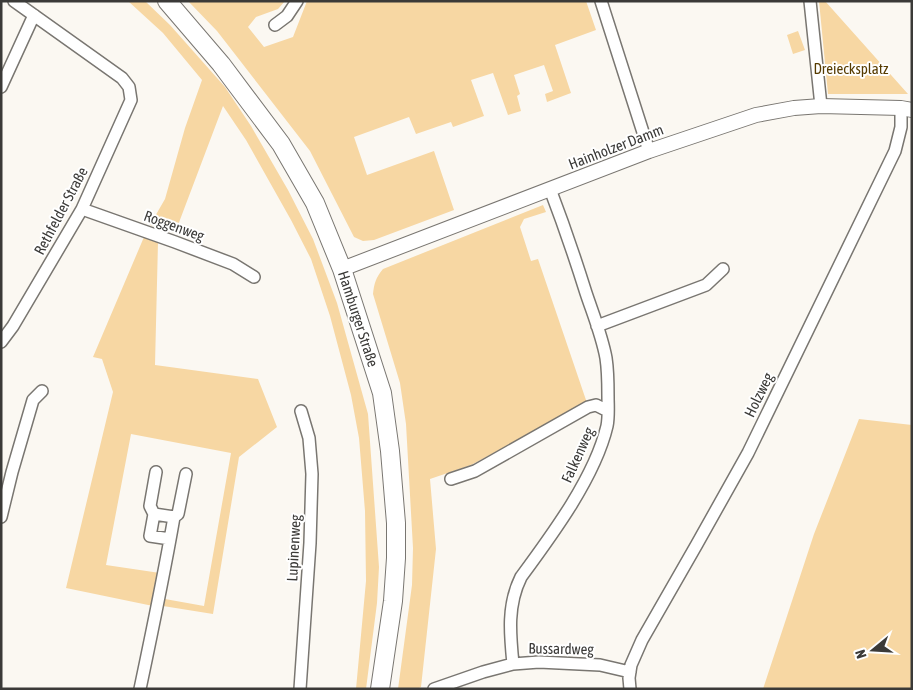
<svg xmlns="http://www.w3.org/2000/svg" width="913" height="690" viewBox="0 0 913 690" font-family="'Asap Condensed',sans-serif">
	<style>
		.green { fill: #f7d7a3 }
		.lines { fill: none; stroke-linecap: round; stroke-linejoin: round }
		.minor-casing { stroke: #797671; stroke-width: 14 }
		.tertiary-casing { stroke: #797671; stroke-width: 16 }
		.primary-casing { stroke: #797671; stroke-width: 20 }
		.minor { stroke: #fff; stroke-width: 11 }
		.tertiary { stroke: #fff; stroke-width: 14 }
		.primary { stroke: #fff; stroke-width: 18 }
		.labels { text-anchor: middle; stroke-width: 4; stroke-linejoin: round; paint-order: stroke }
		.park-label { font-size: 15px; fill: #563b00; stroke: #fff }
		.street-label { font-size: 15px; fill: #3b3a38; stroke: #fff }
	</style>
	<rect width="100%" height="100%" fill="#fbf8f2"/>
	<path class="green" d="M128,1H145L170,25L225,87L251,126L288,190L313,239L337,303L368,414L379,567L377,603L366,689H356L366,581L365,511L359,438L351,395L330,316L311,259L291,220L246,140L223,106L175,233L150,225L165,199L185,128L202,80L163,33Z
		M188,1H285L278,9L256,17L248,27L264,47L293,37L307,1H586L596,30L555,45L571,93L547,102L545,94L553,91L544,65L514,75L520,94L517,96L521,111L508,115L493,73L471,80L484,116L453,127L451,122L416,134L409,117L354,137L367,175L434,151L454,210L374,240L363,241L354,237L310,151L217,31Z
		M819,1H825L908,94H828Z
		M798,31L805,50L793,54L787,35Z
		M543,205L546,212L524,219L520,227L531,261L538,259L587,403L471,465L430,479L436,549L421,687L417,689H398L412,585L413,548L406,424L400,383L373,294C374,284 376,277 383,269Z
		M144,237L158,242L155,365L258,379L277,427L239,457L213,614L163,606L165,599L204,606L231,453L131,434L106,565L160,573L153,606L66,588L113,392L102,359L93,357Z
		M859,419L912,425V689H763L814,534Z"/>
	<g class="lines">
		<g class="minor-casing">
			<path id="minor" d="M601,1L649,151
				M810,1L821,106
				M275,25L287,16L297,1
				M1,87L34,15
				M82,209L175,242L233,264L254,277
				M597,326L706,285L723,269
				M1,342L13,326L82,209L131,100L129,87L122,78L14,1
				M451,479L475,471L588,407L596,405L608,411
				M154,514L150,506L156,472
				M1,517L12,472L33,400L42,391
				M174,517L178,514L186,474
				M513,664C510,634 507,605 521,577C552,535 595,477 607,426C609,416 608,406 608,396C608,383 608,371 606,358C602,336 593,314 586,293C575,258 563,223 550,189
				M140,689C152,632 164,575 174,517L154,514L150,536L170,539
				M300,689L310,543L312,474L309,438L301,411
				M434,689L483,672L513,664L539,662L600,665L630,672
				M630,689L629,678L631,665L642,640L697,544L748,453L895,151L901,127V108"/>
		</g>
		<g class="tertiary-casing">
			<path id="tertiary" d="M342,269L649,151L756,115L794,108L821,106L901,108L912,110"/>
		</g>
		<g class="primary-casing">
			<path id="primary" d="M167,1L221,64L281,144L315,203L342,269L382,393L390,451L396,523V558L393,601L380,689"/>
		</g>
		<use href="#minor" class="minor"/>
		<use href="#tertiary" class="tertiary"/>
		<use href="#primary" class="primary"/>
	</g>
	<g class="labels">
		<g class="park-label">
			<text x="851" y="74">Dreiecksplatz</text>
		</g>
		<g class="street-label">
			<text transform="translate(616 147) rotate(-21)" y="5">Hainholzer Damm</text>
			<text transform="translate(61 211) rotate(-62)" y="5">Rethfelder Straße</text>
			<text transform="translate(174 226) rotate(20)" y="5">Roggenweg</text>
			<text transform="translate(358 319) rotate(72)" y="5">Hamburger Straße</text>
			<text transform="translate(759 395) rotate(-64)" y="5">Holzweg</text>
			<text transform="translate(578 455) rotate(-66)" y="5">Falkenweg</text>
			<text transform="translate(294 548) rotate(-87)" y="5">Lupinenweg</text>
			<text transform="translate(561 649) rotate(1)" y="5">Bussardweg</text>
		</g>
	</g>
	<rect width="913" height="690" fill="none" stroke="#3b3a38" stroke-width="5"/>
	<g transform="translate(873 650) rotate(252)" stroke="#ffffff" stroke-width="4" paint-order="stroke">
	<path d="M0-4L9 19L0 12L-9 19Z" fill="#3b3a38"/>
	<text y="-8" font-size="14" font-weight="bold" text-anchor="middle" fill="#3b3a38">N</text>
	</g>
</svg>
